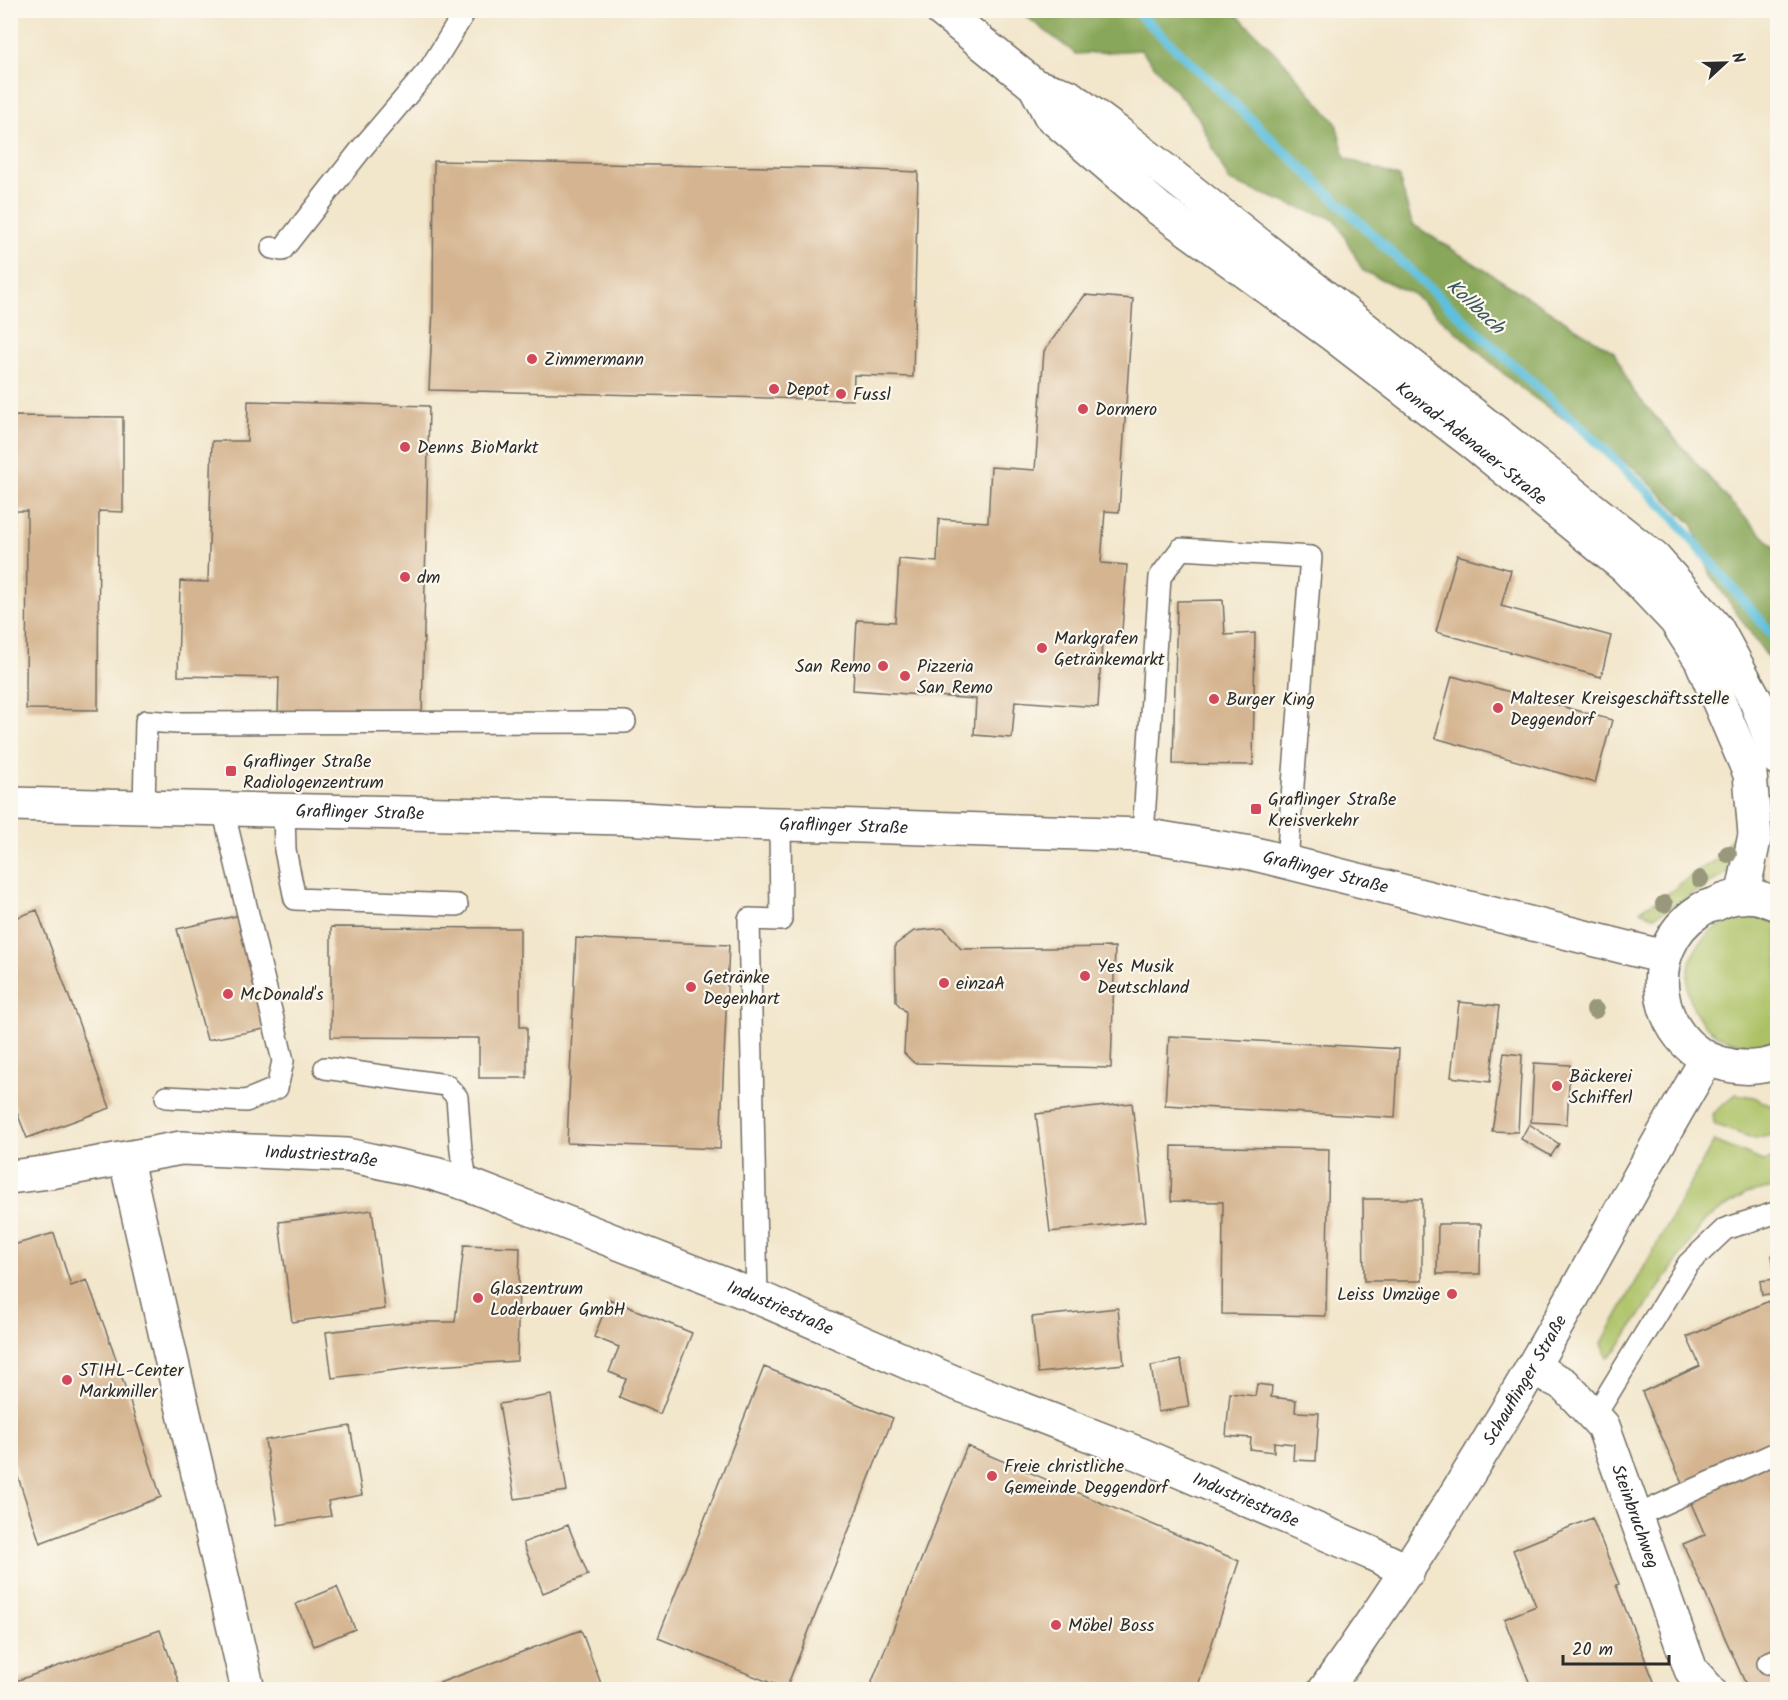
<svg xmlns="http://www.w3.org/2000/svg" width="1788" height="1700" viewBox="0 0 1788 1700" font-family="Kalam,sans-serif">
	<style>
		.green { fill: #acc165; stroke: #6c7648; stroke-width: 1.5 }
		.forest { fill: #89a75a; stroke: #5a6942; stroke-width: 1.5 }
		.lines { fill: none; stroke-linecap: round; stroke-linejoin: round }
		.stream { stroke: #5ec0dd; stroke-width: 10 }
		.building { fill: #d5b591 }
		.service-casing { stroke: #716c63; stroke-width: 24 }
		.minor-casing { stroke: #716c63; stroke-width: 36 }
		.tertiary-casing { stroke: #716c63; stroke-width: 36 }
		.secondary-casing { stroke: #716c63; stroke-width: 36 }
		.service { stroke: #fff; stroke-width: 21 }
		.minor { stroke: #fff; stroke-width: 33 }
		.tertiary { stroke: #fff; stroke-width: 33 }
		.secondary { stroke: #fff; stroke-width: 33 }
		.tree { fill: #9a987c }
		.poi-dot { fill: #d1495b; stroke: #fbf7ec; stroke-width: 2 }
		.labels { text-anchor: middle; stroke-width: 4.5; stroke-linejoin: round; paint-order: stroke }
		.poi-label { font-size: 18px; fill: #2b2b2b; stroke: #fbf7ec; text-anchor: start }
		.street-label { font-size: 18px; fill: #2b2b2b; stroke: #fbf7ec }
		.water-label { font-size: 20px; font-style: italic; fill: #3a5860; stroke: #fbf7ec }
	</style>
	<rect width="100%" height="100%" fill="#fbf7ec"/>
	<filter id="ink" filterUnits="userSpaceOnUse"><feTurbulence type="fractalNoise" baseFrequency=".0167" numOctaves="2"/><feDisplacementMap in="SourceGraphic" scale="12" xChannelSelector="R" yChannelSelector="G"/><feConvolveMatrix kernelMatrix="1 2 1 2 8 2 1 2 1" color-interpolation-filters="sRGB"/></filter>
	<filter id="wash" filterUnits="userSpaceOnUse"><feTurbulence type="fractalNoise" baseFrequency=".008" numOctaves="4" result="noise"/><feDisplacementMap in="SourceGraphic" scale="24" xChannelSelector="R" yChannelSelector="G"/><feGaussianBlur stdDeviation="1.35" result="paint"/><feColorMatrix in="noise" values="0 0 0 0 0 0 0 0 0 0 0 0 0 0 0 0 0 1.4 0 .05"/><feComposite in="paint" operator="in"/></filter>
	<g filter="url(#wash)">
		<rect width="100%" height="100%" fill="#f2e6cb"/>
		<path class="green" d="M1731,839L1742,844L1727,873L1677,904L1653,917L1640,910L1666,895L1697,871L1718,859Z
			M1740,918H1760L1777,923L1778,1039C1767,1045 1753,1046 1742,1044C1691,1036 1670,976 1704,938C1713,927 1726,922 1740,918Z
			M1736,1094L1754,1097L1777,1109V1134L1755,1139L1715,1125L1712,1114Z
			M1714,1141L1763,1161L1777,1158V1187L1746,1194L1705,1220L1618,1348L1607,1358L1602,1343Z"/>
		<path class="forest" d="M1019,11H1233L1285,63L1336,123L1345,158L1399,177L1412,224L1614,352L1632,390L1734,506L1777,550V678L1769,659L1710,575L1693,525L1634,468L1520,388L1413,294L1363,271L1335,219L1294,206L1229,181L1198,117L1141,50L1076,54Z"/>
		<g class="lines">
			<path class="stream" d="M1135,10L1429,288L1585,431L1669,512L1778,642"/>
		</g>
		<g id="blocks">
			<path class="building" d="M434,161L826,168L918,172L913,377L854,375L853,400L429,390L433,309Z
				M1085,295L1133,299L1119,512L1105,511L1101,563L1127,565L1121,643L1102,642L1098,707L1015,701L1012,738L974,735L976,699L853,690L857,620L895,622L899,559L937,562L939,519L988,522L991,467L1035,470L1044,351Z
				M248,401L429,406L422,718L278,714L279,678L178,676L180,581L208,582L212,441H247Z
				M10,416L123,417V512L99,511L98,710L26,709L27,511H10Z
				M1457,555L1511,570L1501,606L1611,636L1601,677L1436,632Z
				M1223,600L1225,635L1255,633L1253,765L1173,764L1177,601Z
				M1452,676L1612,720L1595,783L1435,738Z
				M37,910L110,1108L27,1138L10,1095V920Z
				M245,914L270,1028L207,1040L177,929Z
				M331,927L520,928V1027H527V1078H479V1038L331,1037Z
				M944,928L961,949L1115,947L1111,1068L914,1063L904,1053L906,1012L896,1002L895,945L914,931Z
				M576,938L729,945L720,1149L567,1143Z
				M1459,1002L1499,1006L1490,1082L1451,1077Z
				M1169,1036L1399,1049L1395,1118L1165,1105Z
				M1504,1053L1522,1055L1518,1132L1492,1131Z
				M1534,1063L1570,1065L1567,1124L1531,1122Z
				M1132,1103L1146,1221L1050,1232L1036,1114Z
				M1529,1124L1559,1144L1551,1156L1521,1139Z
				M1172,1146L1329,1149L1326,1316L1222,1314L1223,1202L1171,1201Z
				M1363,1199H1422V1281H1364Z
				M372,1210L385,1309L292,1322L279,1222Z
				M1438,1224H1481L1480,1274H1437Z
				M54,1233L71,1286L87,1280L112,1347L161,1497L40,1543L10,1453V1246Z
				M464,1245L520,1247L517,1361L419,1367L332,1378L326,1332L413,1322H455Z
				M1778,1254V1293L1762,1295L1760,1281L1775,1279L1772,1255Z
				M1778,1297V1689H1751L1747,1687L1683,1544L1705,1535L1642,1392L1700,1366L1687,1337Z
				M609,1299L692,1333L660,1414L619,1397L626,1379L609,1372L619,1347L594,1337Z
				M1118,1308L1124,1364L1038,1373L1032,1317Z
				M1181,1360L1189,1407L1158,1412L1151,1366Z
				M764,1367L893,1418L786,1689L658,1638Z
				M1257,1384L1272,1386L1271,1397L1296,1400L1295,1412L1319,1413L1316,1461L1293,1460L1294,1444L1274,1442V1452L1250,1449L1251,1438L1226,1436L1230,1393L1255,1396Z
				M551,1395L567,1491L515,1499L499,1404Z
				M350,1426L362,1495L328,1501L331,1516L278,1525L265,1440Z
				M967,1446L1239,1561L1197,1689H869Z
				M1592,1518L1619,1584L1616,1585L1657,1689H1532L1504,1619L1536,1606L1513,1550Z
				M568,1525L588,1575L543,1593L523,1543Z
				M337,1587L355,1629L314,1646L296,1604Z
				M160,1630L181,1689H10V1683Z
				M581,1630L603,1689H423Z"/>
		</g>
	</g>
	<g filter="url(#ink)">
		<use href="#blocks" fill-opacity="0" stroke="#716c63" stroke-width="1.5"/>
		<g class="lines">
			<g class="service-casing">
				<path id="service" d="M272,248L282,250L363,147L431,67L466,10
					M144,808L146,721L177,723L625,722
					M284,809L285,850L295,899L457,905
					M1143,835L1160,577L1181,549L1311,557L1287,861
					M325,1068L446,1085L457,1097L461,1151L467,1184
					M166,1097L246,1101L277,1088L283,1061L223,809
					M757,1297L749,919L781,920L780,824
					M1594,1417L1688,1264L1725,1229L1778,1212
					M1636,1516L1778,1452
					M1768,1663L1778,1659"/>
			</g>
			<g class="minor-casing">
				<g id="minor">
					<path d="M126,1160C165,1337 208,1513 248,1690"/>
					<path id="s1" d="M10,1177L50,1172L181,1148L348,1155L435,1174L467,1184L757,1297L953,1382L1142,1455L1371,1553L1408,1571"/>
					<path id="s2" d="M1532,1368L1564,1384L1603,1426L1691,1670L1709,1690"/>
				</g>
			</g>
			<g class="tertiary-casing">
				<g id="tertiary">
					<path d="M941,10L1035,86L1068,96L1118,133L1654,558L1717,629L1756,701L1778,759"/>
					<path id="s3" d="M1035,86L1050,115L1158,208L1333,335L1477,446L1625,567L1676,621L1701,660L1750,774L1755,835L1742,897"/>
					<path id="s4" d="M10,804L625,818L692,822L829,825L1143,835L1251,853L1664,957"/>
				</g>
			</g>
			<g class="secondary-casing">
				<g id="secondary">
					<path d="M1778,904C1770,902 1763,898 1756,897C1742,895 1728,898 1716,904C1710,906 1703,907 1699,911C1640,949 1653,1043 1720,1063C1739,1069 1758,1069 1778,1062"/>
					<path id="s5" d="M1325,1690C1399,1586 1468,1478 1532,1368C1592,1266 1646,1161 1707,1059"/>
				</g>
			</g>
			<use href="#service" class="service"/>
			<use href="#minor" class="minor"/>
			<use href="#tertiary" class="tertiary"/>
			<use href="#secondary" class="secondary"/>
		</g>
		<g class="tree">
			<circle cx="1728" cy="854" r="9"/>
			<circle cx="1700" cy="879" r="9"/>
			<circle cx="1664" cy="904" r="9"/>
			<circle cx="1595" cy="1010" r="9"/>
		</g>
	</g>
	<g class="poi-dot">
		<circle cx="532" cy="359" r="6"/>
		<circle cx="774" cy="389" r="6"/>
		<circle cx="841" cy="394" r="6"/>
		<circle cx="1083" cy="409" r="6"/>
		<circle cx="405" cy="447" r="6"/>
		<circle cx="405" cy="577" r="6"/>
		<circle cx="1042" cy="648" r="6"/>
		<circle cx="883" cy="666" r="6"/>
		<circle cx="905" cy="676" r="6"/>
		<circle cx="1214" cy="699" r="6"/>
		<circle cx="1498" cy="708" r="6"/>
		<rect x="225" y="765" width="12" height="12" rx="3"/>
		<rect x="1250" y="803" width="12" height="12" rx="3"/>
		<circle cx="1085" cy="976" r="6"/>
		<circle cx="944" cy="983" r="6"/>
		<circle cx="691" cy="987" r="6"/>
		<circle cx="228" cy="994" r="6"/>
		<circle cx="1557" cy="1086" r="6"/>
		<circle cx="1452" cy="1294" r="6"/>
		<circle cx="478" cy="1298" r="6"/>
		<circle cx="67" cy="1380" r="6"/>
		<circle cx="992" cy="1476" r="6"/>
		<circle cx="1056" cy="1625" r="6"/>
	</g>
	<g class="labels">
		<g class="poi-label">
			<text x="544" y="365">Zimmermann</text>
			<text x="786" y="395">Depot</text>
			<text x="853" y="400">Fussl</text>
			<text x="1095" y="415">Dormero</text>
			<text x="417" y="453">Denns BioMarkt</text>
			<text x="417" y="583">dm</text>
			<text x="1054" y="644">Markgrafen<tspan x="1054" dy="21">Getränkemarkt</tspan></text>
			<text x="871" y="672" text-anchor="end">San Remo</text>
			<text x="917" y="672">Pizzeria<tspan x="917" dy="21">San Remo</tspan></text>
			<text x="1510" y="704">Malteser Kreisgeschäftsstelle<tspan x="1510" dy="21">Deggendorf</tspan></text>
			<text x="1226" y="705">Burger King</text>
			<text x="243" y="767">Graflinger Straße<tspan x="243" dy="21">Radiologenzentrum</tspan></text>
			<text x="1268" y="805">Graflinger Straße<tspan x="1268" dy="21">Kreisverkehr</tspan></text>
			<text x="1097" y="972">Yes Musik<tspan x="1097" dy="21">Deutschland</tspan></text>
			<text x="703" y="983">Getränke<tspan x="703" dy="21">Degenhart</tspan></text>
			<text x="956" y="989">einzaA</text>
			<text x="240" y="1000">McDonald's</text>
			<text x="1569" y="1082">Bäckerei<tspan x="1569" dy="21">Schifferl</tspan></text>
			<text x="490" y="1294">Glaszentrum<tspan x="490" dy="21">Loderbauer GmbH</tspan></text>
			<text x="1440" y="1300" text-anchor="end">Leiss Umzüge</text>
			<text x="79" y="1376">STIHL-Center<tspan x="79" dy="21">Markmiller</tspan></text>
			<text x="1004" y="1472">Freie christliche<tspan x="1004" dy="21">Gemeinde Deggendorf</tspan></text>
			<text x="1068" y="1631">Möbel Boss</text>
		</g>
		<g class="street-label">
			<text dy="6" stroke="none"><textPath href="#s3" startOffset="567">Konrad-Adenauer-Straße</textPath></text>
			<text dy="6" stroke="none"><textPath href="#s4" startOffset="350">Graflinger Straße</textPath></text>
			<text dy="6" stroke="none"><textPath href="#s4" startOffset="834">Graflinger Straße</textPath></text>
			<text dy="6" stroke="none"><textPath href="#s4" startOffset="1320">Graflinger Straße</textPath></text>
			<text dy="6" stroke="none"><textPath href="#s1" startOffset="314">Industriestraße</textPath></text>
			<text dy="6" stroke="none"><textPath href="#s1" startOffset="800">Industriestraße</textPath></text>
			<text dy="6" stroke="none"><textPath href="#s5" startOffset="369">Schauflinger Straße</textPath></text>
			<text dy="6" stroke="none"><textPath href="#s1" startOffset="1304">Industriestraße</textPath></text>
			<text dy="6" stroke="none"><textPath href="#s2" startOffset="189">Steinbruchweg</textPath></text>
		</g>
		<g class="water-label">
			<text transform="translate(1476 306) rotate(43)" y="7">Kollbach</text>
		</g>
	</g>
	<rect width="1788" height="1700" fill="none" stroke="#fbf7ec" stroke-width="36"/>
	<g transform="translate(1725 63) rotate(68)" stroke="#fbf7ec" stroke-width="4.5" paint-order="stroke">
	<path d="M0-4.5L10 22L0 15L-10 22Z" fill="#2b2b2b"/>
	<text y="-9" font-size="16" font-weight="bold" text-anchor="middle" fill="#2b2b2b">N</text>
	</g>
	<path d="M1563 1655v9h106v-9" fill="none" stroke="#2b2b2b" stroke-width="3"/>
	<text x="1572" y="1655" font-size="18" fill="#2b2b2b" stroke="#fbf7ec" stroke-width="4.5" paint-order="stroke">20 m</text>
</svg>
